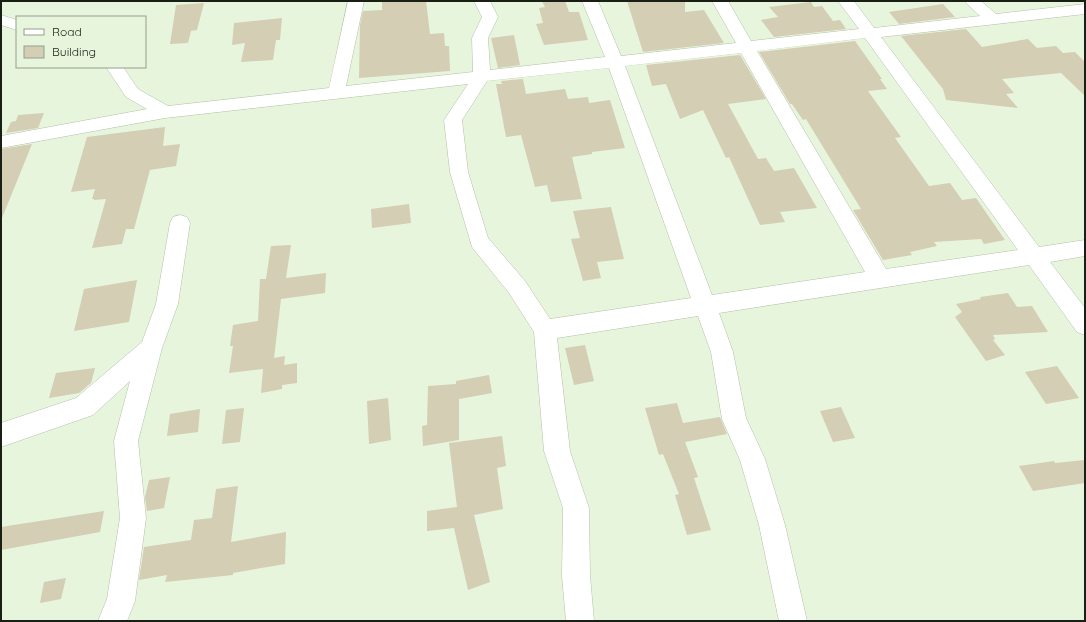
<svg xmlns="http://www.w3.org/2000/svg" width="1086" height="622" viewBox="0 0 1086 622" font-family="Quicksand,sans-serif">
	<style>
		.building { fill: #d3ceb4 }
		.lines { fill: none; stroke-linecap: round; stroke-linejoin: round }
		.minor-casing { stroke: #b4c1aa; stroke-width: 1 }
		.minor { fill: #fff; fill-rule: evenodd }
	</style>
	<rect width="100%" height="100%" fill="#e7f5dc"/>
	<path class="building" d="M382,1H426L430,34L444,33L445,46H449L450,71L359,78L360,25L363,11L382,10Z
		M542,1H565L569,12H579L588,40L544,45L536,24L543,23L539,8L545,7Z
		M627,1H685V12L704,10L724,43L643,52Z
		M811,2L814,7L822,6L833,21L840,20L846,29L774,37L761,20L778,17L769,7Z
		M204,3L197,30L191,31L188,43L170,44L176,5Z
		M943,4L955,17L899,24L889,12Z
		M282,18L280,40H276L273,60L241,62L245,43L232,45L234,23Z
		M966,29L982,47L1028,39L1037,48L1056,46L1063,53L1075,52L1085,62V96L1061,73L1002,79L1014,93L1006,94L1018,108L946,100L943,89L901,36Z
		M514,35L520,65L498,68L491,38Z
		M855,41L882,79H880L887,89L868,91L901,137L895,138L929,186L950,183L962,200L976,198L1005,240L984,244L981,239L934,242L937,246L910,252L912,255L883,260L853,210L861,209L806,119L803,120L792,104H790L759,52Z
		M740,55L766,99L728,104L758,159L766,158L774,171L794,168L817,208L780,212L785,222L760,225L729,157L726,158L703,110L680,119L666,84L652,86L646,65Z
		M523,79L526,94L565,89L568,99L588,97L589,103L610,100L625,148L592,152V154L572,157L582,199L551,202L547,185L535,187L521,135L506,137L496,84H502L501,81Z
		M44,113L38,128L6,133L11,122L16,121L18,115Z
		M165,127L163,146L180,144L176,166L150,170L134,229H126L122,244L92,248L106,199L94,200V199H92L95,189L71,192L87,137Z
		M32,144L2,218H1V149Z
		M409,204L411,223L372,228L371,209Z
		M611,207L624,259L597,262L601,278L583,281L571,239L580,238L573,211Z
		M291,245L286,278L326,273L325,293L281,299L274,358L285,356L284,365L297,363V383L282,385V389L261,393L263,369L229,373L233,346H230L233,325L258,321L260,279H266L271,246Z
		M137,280L129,322L74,331L84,289Z
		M1008,293L1017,307L1032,306L1048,332L993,335L995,339L993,340L1005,355L986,361L955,317L962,312L956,304L981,299L980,297Z
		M585,345L594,381L574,385L565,348Z
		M1057,366L1079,398L1046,404L1025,372Z
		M95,368L91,383L79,393L49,398L56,373Z
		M489,375L492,393L459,399V440L423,446L422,426L427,425L428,386L456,384V381Z
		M388,398L391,440L369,444L367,401Z
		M677,403L683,423L720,417L727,434L685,442L698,477L694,478L711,530L687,535L675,495L679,494L663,454L659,455L645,408Z
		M841,407L855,438L833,442L820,411Z
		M244,408L240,442L222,444L226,410Z
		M200,409L198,432L167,436L170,414Z
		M502,436L506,466L497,468L503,509L474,515L490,582L468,590L454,528L427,531V511L457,507L449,443Z
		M1085,460V483L1033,491L1019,466L1054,461L1055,463Z
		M170,477L164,508L147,511L145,497L149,480Z
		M238,486L231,542L286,532L285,564L233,573V575L165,582L167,575L139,580L144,547L191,540L194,520L212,518L216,489Z
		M104,511L100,532L1,550V527Z
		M66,578L61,599L40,603L44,582Z"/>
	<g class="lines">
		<g class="minor-casing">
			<path id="minor" d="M348,1H364L346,86L473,72L472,38L482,17L474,1H490L498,17L488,38L490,70L605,57L582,1H598L621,56L736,43L712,1H728L751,41L859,29L838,1H854L874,28L980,16L964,1H981L996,14L1085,4V14L881,37L1039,247L1085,240V256L1050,262L1085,308V335L1077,332L1029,265L719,313L733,352L746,418L765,459L785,525L807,621H779L759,525L740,460L722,419L711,352L698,316L557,338L570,451L589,508L590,576L594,621H566L562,576L563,508L544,451L534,332L509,293L472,247L450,172L444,120L468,84L165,118L1,148V136L147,109L126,97L106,67H123L138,89L168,106L329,88ZM865,38L1018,250L886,269L757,51ZM741,53L865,272L712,295L625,66ZM609,68L691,298L550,319L525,281L488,238L468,172L462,120L487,81Z
				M1,15L17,20V30L1,25Z
				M180,215L187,217L190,223L178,304L162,348L138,441L146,518L135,601L127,621H98L107,599L120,518L114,441L130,381L93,415L1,447V423L76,398L142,342L156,304L170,223L173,217Z"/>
		</g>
		<use href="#minor" class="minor"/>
	</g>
	<rect width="1086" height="622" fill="none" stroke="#1a1f16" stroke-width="4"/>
	<rect x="16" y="16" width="130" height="52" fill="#e7f5dc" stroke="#959f8d"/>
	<rect x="24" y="29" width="20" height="6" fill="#ffffff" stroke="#959f8d"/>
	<text x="52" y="36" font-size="12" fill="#1a1f16">Road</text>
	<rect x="24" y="46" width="20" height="12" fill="#d3ceb4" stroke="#959f8d"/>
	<text x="52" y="56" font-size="12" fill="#1a1f16">Building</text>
</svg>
